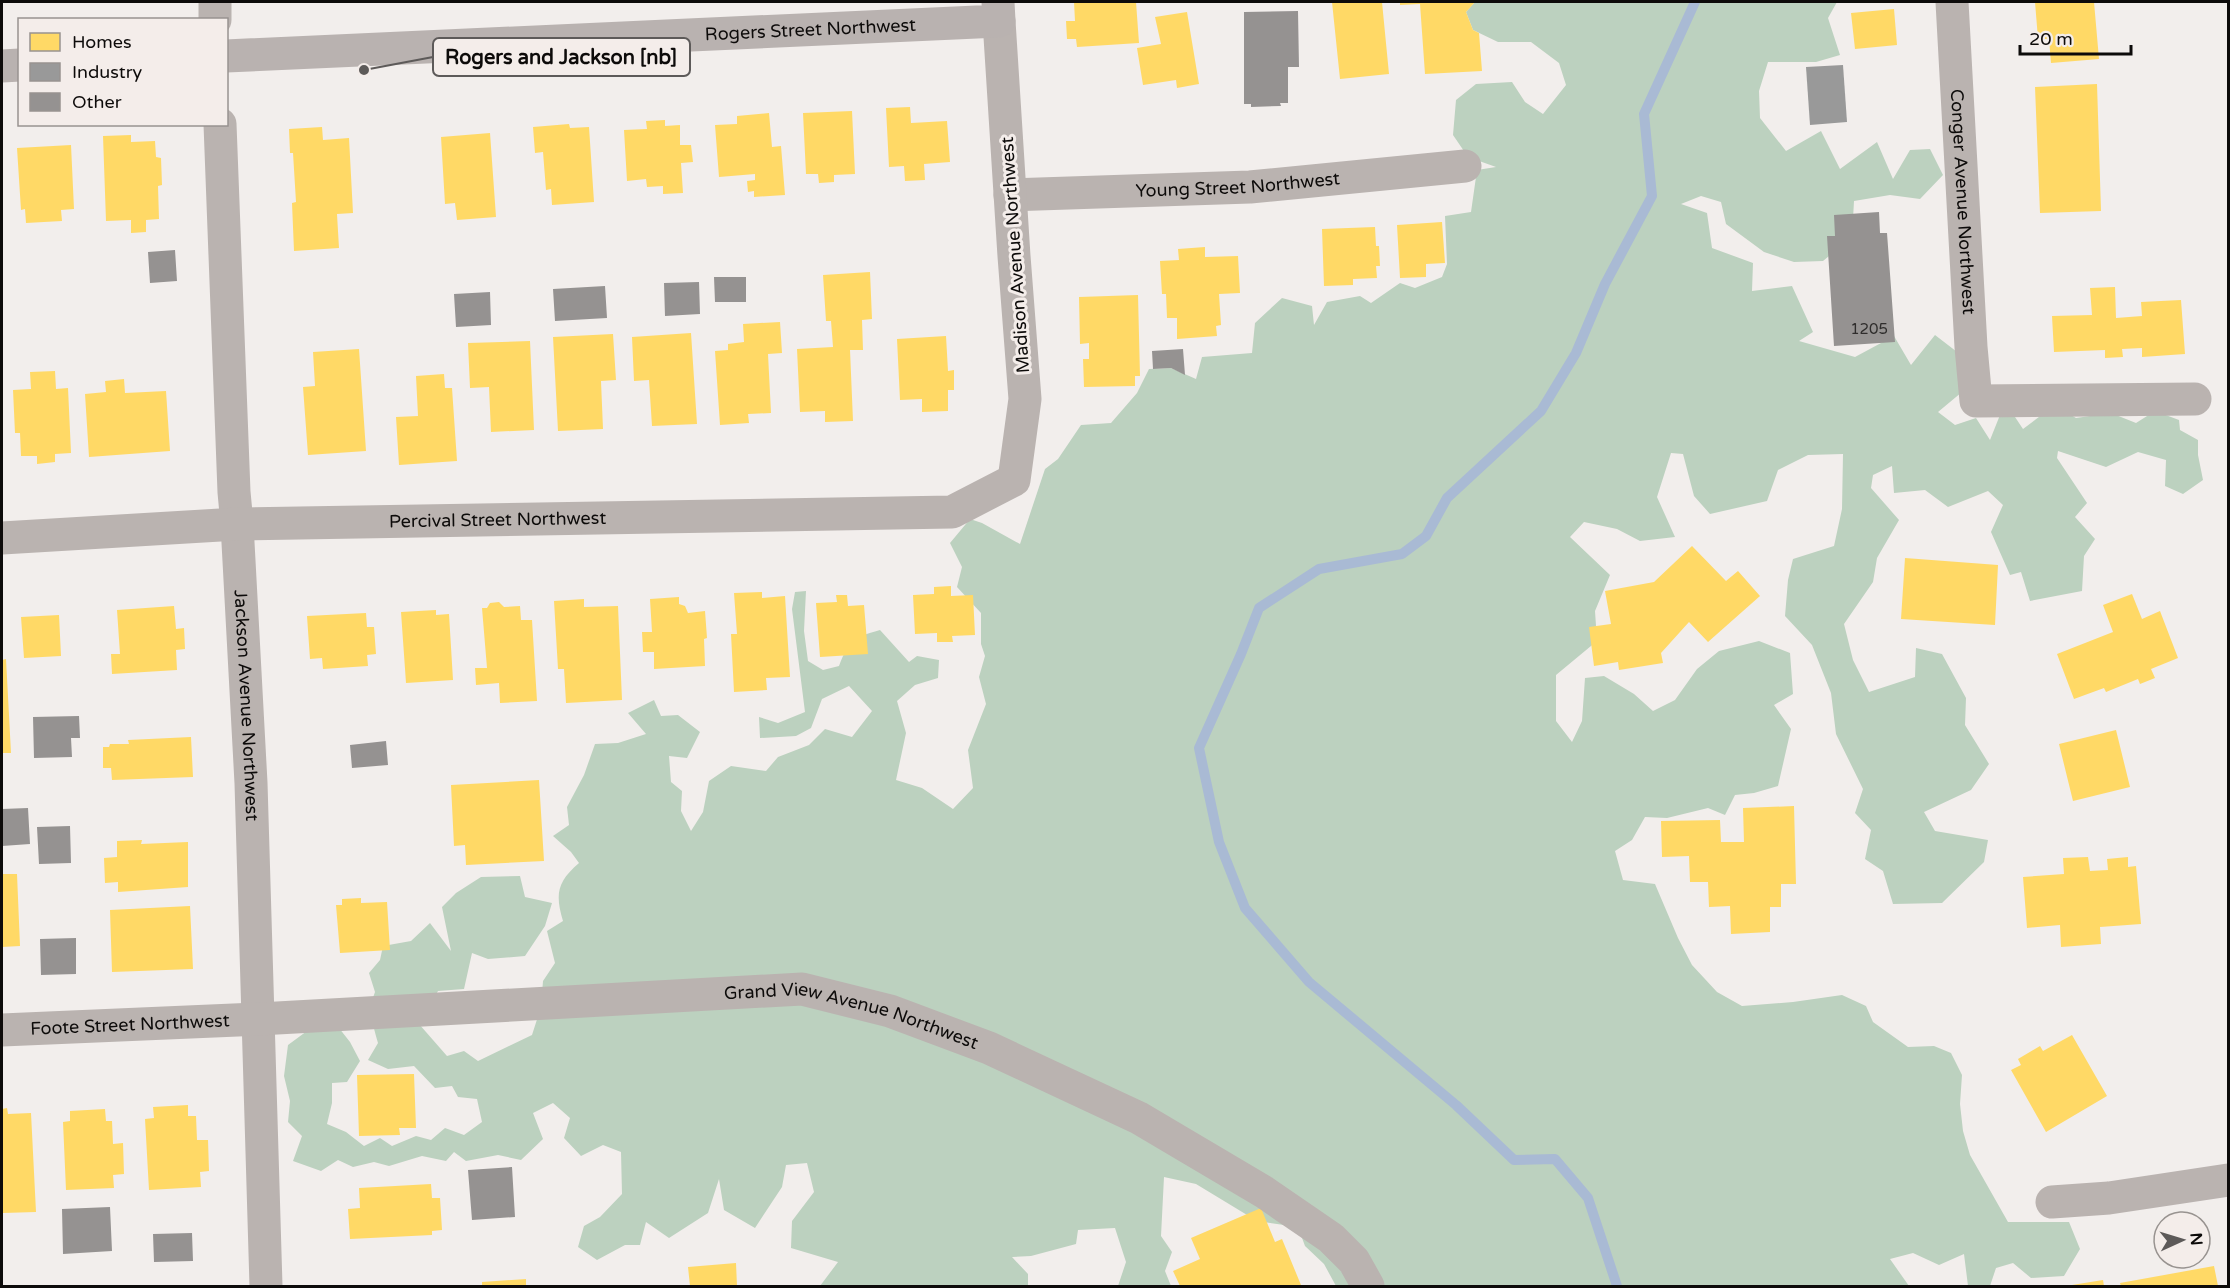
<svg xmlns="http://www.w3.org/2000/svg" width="2230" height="1288" viewBox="0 0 2230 1288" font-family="'Varela Round',sans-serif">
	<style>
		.forest { fill: #bcd1bf }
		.homes { fill: #ffd966 }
		.industry { fill: #999 }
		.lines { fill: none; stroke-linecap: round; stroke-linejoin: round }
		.stream { stroke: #a9bad4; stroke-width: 10 }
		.building { fill: #959291 }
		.street { stroke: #bab3b0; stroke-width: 33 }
		.secondary { stroke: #b9b2b0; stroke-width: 33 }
		.labels { text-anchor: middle; stroke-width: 6; stroke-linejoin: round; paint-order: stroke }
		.number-label { font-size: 15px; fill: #2f2d2c }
		.street-label { font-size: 18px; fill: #0d0b0a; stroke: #f4edea }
		.leader { fill: none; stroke: #5d5a59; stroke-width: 2 }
		.callout-dot { fill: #5d5a59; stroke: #f4edea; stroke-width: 2 }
		.callout { fill: #f4edea; stroke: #5d5a59; stroke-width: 2 }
		.callout-label { font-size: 20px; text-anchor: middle; font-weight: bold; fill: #0d0b0a }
	</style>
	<rect width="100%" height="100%" fill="#f2eeec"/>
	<path class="forest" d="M1475,2H1837L1828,18L1840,55L1816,62H1768L1759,91L1760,118L1786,151L1821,131L1840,169L1877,142L1893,179L1910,150L1930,149L1943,175L1920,199L1890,195L1854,201L1852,237L1823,261L1794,262L1764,252L1726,224L1721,202L1701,196L1681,204L1707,213L1712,248L1753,263L1752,291L1792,286L1813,332L1799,341L1855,357L1894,336L1911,365L1935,335L1961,355L1968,387L1938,412L1955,425L1976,418L1990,440L2000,415L2013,414L2023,429L2048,410L2064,411L2076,418L2111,413L2136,423L2155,411L2179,420L2180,430L2198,440V455L2203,480L2183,494L2165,486L2166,460L2138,452L2106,467L2058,451L2057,458L2087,503L2075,517L2095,539L2084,556L2082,591L2030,601L2021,572L2010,575L1991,532L2003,505L1988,491L1948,507L1925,490L1894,493L1892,466L1873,475L1871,488L1899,520L1877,558L1873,582L1844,624L1853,660L1869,692L1915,677L1916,648L1942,654L1966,698L1965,725L1989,764L1971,790L1924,812L1935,831L1988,840L1984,862L1942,903L1893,904L1883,871L1865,859L1871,830L1855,813L1863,789L1836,734L1831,693L1812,645L1785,616L1788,580L1793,559L1834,546L1842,509L1843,454L1808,455L1778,470L1767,501L1710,514L1694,496L1683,454L1671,453L1657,497L1675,537L1640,541L1617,529L1584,522L1570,537L1610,575L1595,611L1597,641L1556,675V721L1572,742L1582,721L1585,678L1604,676L1634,694L1653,711L1675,700L1697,669L1719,651L1759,641L1790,653L1793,694L1774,705L1791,729L1778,786L1754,793L1735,795L1725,815L1708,808L1667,818L1645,817L1632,840L1615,851L1623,880L1655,884L1678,938L1692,965L1717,992L1742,1006L1793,1002L1842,995L1866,1006L1873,1022L1908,1047L1934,1046L1951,1053L1962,1075L1960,1104L1963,1131L1970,1155L2008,1222H2069L2080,1249L2064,1276L2031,1278L2013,1263L1996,1268L1990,1286H1968L1964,1254L1939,1265L1913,1253L1890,1259L1909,1286H1336L1324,1264L1305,1246L1298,1227L1257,1221L1196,1184L1164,1177L1161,1236L1172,1252L1165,1271L1171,1286H1118L1126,1262L1115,1228L1078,1230L1076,1244L1031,1256L1012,1257L1028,1274V1286H820L838,1262L791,1248L792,1221L814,1192L807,1163L786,1165L782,1187L755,1228L724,1210L719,1179L708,1213L669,1238L646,1222L640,1245H625L597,1260L578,1247L584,1226L600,1217L622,1194L621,1152L603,1145L581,1156L564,1138L570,1118L553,1103L533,1113L543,1139L521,1160L498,1155L466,1161L454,1152L446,1161L422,1156L389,1166L374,1162L353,1167L338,1160L321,1171L293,1161L302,1136L288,1122L290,1101L284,1076L288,1045L307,1031L339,1028L350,1042L360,1061L347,1082L332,1083V1103L327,1124L346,1132L364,1146L380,1138L392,1146L416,1136L431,1140L445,1128L464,1135L482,1122L477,1099L458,1097L452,1086L435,1088L414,1066L388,1069L368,1060L378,1043C373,1026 368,1009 375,992L369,973L380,960L383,946L411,941L430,923L451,951L442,907L456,893L481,877L520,876L525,897L552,903L545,926L525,956L488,959L472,953L464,989L438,991L419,1024L447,1056L464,1051L478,1061L532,1035L541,1007L543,981L555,963L547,931L563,921C555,894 557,882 579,863L571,852L553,836L569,825L567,807L584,775L595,744L618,743L646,734L628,713L654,700L661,716L678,715L700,732L687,758L669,756L671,782L682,791L681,811L691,831L703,812L709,781L731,766L766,771L778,757L809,745L825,729L852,737L872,711L849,686L822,699L811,728L796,736L760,738L759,717L778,723L805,712L792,609L795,592L806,591L804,631L808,661L823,670L839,666C850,638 852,638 880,630L909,662L917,656L939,660L938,678L915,685L897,701L906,733L896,780L922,788L953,809L973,788L968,750L986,704L979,677L985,656L981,644V613L957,587L962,567L950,543L970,519L982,523L1020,544L1045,469L1058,459L1081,425L1111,423L1137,393L1149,369L1171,368L1196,379L1202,357L1252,353L1255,323L1282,298L1312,306L1314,325L1327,302L1360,296L1371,303L1400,283L1415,288L1442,277L1447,264L1445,216L1471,212L1477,170L1496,167L1468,157L1453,135L1456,100L1476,84L1512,82L1525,102L1543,114L1566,85L1559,63L1531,42H1498L1473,30L1466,12Z"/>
	<path class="homes" d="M1074,2H1136L1139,43L1077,47L1076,39H1067L1066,21H1075Z
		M1332,2H1382L1389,74L1340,79Z
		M1400,2H1475L1466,12L1473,30L1479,33L1482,71L1425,74L1420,4L1400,5Z
		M2035,2H2094L2099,59L2051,63L2049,39H2038Z
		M1894,9L1897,45L1855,49L1851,13Z
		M1187,12L1199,84L1177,88L1176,80L1143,85L1137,48L1161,44L1155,17Z
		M2097,84L2101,211L2040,213L2035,87Z
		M910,107L911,123L947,121L950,162L924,164L925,180L905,181L904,166L889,167L886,108Z
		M852,111L855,174L834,175V182L819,183L818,174H806L803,113Z
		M769,113L772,147L781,146L785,195L754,197V191L748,192L747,181L755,180V174L719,177L715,125L737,124V116Z
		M665,120V126L680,125V145H691L693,162L681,163L683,193L663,194V186L647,187L646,179L627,181L624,130L647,129L646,121Z
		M569,124L570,128L589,127L594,202L552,205L551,189L546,190L543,152L535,153L533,127Z
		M322,127L323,140L349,138L353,213L337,214L339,248L294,251L292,203L296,202L293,153H290L289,129Z
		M490,133L496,217L457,220L455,203L445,204L441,137Z
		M131,135V142L155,141L156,157L161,158L162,185L158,186L159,219L146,220V232L131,233V220L106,221L103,136Z
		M71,145L74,209L61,210L62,221L26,223L25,209L21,210L17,148Z
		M1442,222L1445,263L1426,264V277L1400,278L1397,225Z
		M1375,227L1376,246H1379L1380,266H1376L1377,278L1353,279V285L1324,286L1322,229Z
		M1205,247V257L1238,256L1240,293L1219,294L1221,325L1216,326L1217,336L1177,339V318H1167L1166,294H1162L1160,261L1179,260L1178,249Z
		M870,272L872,319L862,320L863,350H850L853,421L825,422V411L800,412L797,349L833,347L831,321H826L823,275Z
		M2115,287L2116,318L2142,316L2141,302L2181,300L2185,354L2142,357V348L2122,349L2123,357L2105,358V350L2054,352L2052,316L2092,315L2090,288Z
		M1138,295L1140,376H1135V386L1084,387L1083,359H1089V343L1080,344L1079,297Z
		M780,322L782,353L768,354L771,413L748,414L749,423L720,425L715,351L728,350V344L744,342L743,324Z
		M691,333L697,424L652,426L649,380L634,381L632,337Z
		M613,334L616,380L601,381L603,429L558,431L553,337Z
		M946,336L948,371L954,370V390H948V411L922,412V399L900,400L897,339Z
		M530,341L534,430L491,432L489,387L470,388L468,343Z
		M359,349L366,451L308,455L303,387L315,386L313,352Z
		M55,371L56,389L68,388L71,453L55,454V462L37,464V456H21L20,433H15L13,390L31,389L30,372Z
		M444,374L445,388H452L457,461L399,465L396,417L418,416L416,376Z
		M124,379L125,393L166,391L170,451L89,457L85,394L106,392L105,381Z
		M1692,546L1726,581L1738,571L1760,596L1708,642L1689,622L1661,653L1663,663L1619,670L1618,662L1594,666L1589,627L1611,624L1605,591L1654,582Z
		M1905,558L1998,565L1995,625L1901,619Z
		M951,586V596L973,595L975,635L952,636L953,642H937V633L915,634L913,595L934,594V587Z
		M762,592V598L785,596L790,677L766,678L767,690L734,692L731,634H737L734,593Z
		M2132,594L2142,619L2160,611L2178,658L2151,669L2155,678L2140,684L2138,679L2106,692L2104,688L2074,699L2057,654L2113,632L2103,605Z
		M836,595H847L848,606L864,605L868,654L820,657L816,603L837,602Z
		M679,597V604L685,606L688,613L705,611L707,638L704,639L705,666L654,669V652H643L642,632H652L650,599Z
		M584,599V607L618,606L622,700L566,703L564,669H558L554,601Z
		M499,602L504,607L520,606L521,620H532L537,701L500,703L499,683L476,685L475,668H487L482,608H487L490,603Z
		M174,606L176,629L184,628L185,649L176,650L177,670L112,674L111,654H120L117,610Z
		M436,610V615L449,614L453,680L406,683L401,612Z
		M366,613L367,627H374L376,654L367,655L368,666L323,669L322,658L310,659L307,616Z
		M59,615L61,656L24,658L21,617Z
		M6,659L11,753H2V660Z
		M2116,730L2130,787L2073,801L2059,744Z
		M191,737L193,777L112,780L111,768H103V747H109L110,744H129L128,740Z
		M539,780L544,861L466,865L465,845L454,846L451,785Z
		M1794,806L1796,884H1781V907H1770V932L1731,934L1730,906L1709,907L1708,882H1690L1689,856L1662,857L1661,821L1720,820L1721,842H1744L1743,808Z
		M142,840L141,844L188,842V887L118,892V882L105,883L104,858L117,857V841Z
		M2088,857L2090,871L2108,870L2107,859L2128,857V867L2136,866L2141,924L2100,927L2101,944L2061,947L2060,925L2027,928L2023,877L2064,874L2063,858Z
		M2,874H17L20,946L2,947Z
		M361,898V903L387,902L390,950L340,953L336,905H342V899Z
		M190,906L193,969L112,972L110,910Z
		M2072,1035L2107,1096L2046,1132L2011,1070L2021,1065L2018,1059L2040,1046L2043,1051Z
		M414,1074L416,1128H399L400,1135L359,1136L357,1075Z
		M188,1105V1116H196L197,1140H208L209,1171L200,1172L201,1187L149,1190L145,1119L154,1118L153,1107Z
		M7,1108L8,1114L31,1113L36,1212L3,1213L2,1109Z
		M105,1109L106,1121H112L113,1144L123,1143L124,1174L113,1175L114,1188L66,1190L63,1122L70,1121V1111Z
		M431,1184L432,1198H440L442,1230L432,1231V1235L350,1239L348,1209L360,1208L359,1188Z
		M1261,1208L1275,1242L1282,1239L1301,1285L1297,1286H1180L1173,1271L1200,1259L1191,1238Z
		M736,1263L737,1286H690L688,1267Z
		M2214,1266L2218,1286H2121L2120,1283Z
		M526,1279V1286H482V1282Z
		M2103,1280L2104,1286H2072V1285Z"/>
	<path class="industry" d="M1843,65L1847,122L1810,125L1806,67Z"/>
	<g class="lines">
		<path class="stream" d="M1617,1286L1588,1198L1555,1159L1514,1160L1456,1105L1309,982L1245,908L1219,842L1199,748L1241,654L1259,608L1319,569L1402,554L1426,536L1447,498L1541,411L1576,353L1605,284L1652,196L1644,114L1695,2"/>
	</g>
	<path class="building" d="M1298,11L1299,67H1288V103H1280L1281,106L1251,107V104H1244V12Z
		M1879,212L1880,233H1887L1895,342L1834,346L1827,236H1835L1834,215Z
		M175,250L177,281L150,283L148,252Z
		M714,277H746V302H715Z
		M699,282L700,314L665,316L664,283Z
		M605,286L607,318L555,321L553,289Z
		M490,292L491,325L456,327L454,294Z
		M1183,349L1185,375L1171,368L1153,369L1152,351Z
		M79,716L80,738H71L72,757L34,758L33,717Z
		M386,741L388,765L352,768L350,745Z
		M28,808L30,844L2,846V809Z
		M70,826L71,863L39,864L37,827Z
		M76,938V974L41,975L40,939Z
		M512,1167L515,1217L472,1220L468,1170Z
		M110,1207L112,1251L63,1254L62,1209Z
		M192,1233L193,1261L154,1262L153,1234Z"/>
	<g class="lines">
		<g class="street">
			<path d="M215,2V20"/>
			<path id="s1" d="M1952,2L1971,347L1976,401L2195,399"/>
			<path id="s2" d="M220,124L234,492L237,524L251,783L266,1286"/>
			<path id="s3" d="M1010,195L1250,187L1465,166"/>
			<path id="s4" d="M2,538L237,524L952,512L1014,480L1025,399L1014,256L999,21"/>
			<path id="s5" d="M2,1030L259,1019L802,989L890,1011L989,1048L1139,1118L1264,1192L1331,1238L1354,1261L1368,1286"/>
			<path d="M2052,1202L2109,1198L2228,1180"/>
		</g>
		<g class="secondary">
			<path id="s6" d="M226,56L999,21L998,2"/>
			<path d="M2,66L20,65"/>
		</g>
	</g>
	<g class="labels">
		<g class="number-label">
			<text x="1869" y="334">1205</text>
		</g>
		<g class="street-label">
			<text dy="6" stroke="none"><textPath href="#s6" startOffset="585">Rogers Street Northwest</textPath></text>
			<text dy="6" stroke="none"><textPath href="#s3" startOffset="228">Young Street Northwest</textPath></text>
			<text dy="6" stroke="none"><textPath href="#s1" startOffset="200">Conger Avenue Northwest</textPath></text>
			<text transform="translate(1015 255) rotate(-94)" y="6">Madison Avenue Northwest</text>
			<text dy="6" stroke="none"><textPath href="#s4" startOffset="496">Percival Street Northwest</textPath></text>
			<text dy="6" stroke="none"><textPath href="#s2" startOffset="582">Jackson Avenue Northwest</textPath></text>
			<text dy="6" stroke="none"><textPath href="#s5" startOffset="854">Grand View Avenue Northwest</textPath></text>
			<text dy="6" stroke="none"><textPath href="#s5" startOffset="128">Foote Street Northwest</textPath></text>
		</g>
	</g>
	<path class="leader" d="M364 70L433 57"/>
	<circle class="callout-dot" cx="364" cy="70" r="6"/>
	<rect class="callout" x="433" y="38" width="257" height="38" rx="6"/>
	<g class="callout-label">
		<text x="561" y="64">Rogers and Jackson [nb]</text>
	</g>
	<rect width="2230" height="1288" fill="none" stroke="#0d0b0a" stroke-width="6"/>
	<rect x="18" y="18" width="210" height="108" fill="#f4edea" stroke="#989390" stroke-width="1.5"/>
	<rect x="30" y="33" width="30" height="18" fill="#ffd966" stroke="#989390" stroke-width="1.5"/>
	<text x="72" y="48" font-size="18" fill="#0d0b0a">Homes</text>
	<rect x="30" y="63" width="30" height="18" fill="#999999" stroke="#989390" stroke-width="1.5"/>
	<text x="72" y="78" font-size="18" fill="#0d0b0a">Industry</text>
	<rect x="30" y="93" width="30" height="18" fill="#959291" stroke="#989390" stroke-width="1.5"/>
	<text x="72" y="108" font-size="18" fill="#0d0b0a">Other</text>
	<g transform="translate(2182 1240) rotate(86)"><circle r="28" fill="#f4edea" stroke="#989390" stroke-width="1.5"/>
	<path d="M0-4.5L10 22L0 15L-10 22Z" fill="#5d5a59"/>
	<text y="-9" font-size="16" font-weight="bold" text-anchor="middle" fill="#0d0b0a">N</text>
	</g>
	<path d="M2020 45v9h111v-9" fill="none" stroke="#0d0b0a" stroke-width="3"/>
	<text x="2029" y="45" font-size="18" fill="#0d0b0a" stroke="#f4edea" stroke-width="4.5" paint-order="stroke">20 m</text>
</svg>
